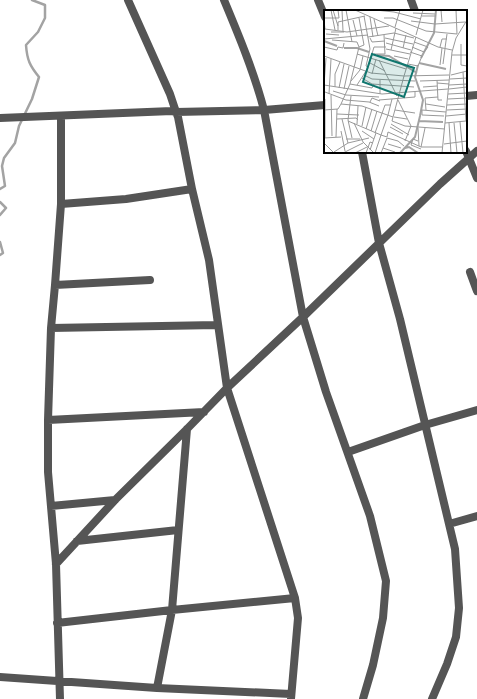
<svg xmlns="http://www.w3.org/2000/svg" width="477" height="699" viewBox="0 0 477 699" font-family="'Nunito Sans',sans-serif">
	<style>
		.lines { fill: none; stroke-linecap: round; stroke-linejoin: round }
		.stream { stroke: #a3a3a3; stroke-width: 2.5 }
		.minor { stroke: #555; stroke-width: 8 }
		.inset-river { fill: none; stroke: #a3a3a3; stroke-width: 2 }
		.inset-road { fill: none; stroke: #999; stroke-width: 1 }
		.view { fill: #0f766e; fill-opacity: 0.15; stroke: #0f766e; stroke-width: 2 }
		.inset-edge { fill: none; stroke: #000; stroke-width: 2 }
	</style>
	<rect width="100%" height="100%" fill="#fff"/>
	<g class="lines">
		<path class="stream" d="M0,189L5,186L2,166L4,158L15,143L19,126L32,99L39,77C30,66 27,60 26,45L38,32L45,18V5L32,0
			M0,202L6,208L0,215
			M0,242L3,253L0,255"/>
		<path class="minor" d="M128,0L170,94L176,112L264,110L325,105
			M224,0C239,36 254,72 264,110L303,317L326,392L370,516L386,581L383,618L373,665L363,699
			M318,0L325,17
			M411,0L415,11
			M466,96L477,95
			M0,118L172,111L176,112L178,117L192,189L209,260L227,388L295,598L298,618L291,699
			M466,151L477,178
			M362,152L379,243L400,319L455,549L459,608L456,637L447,664L432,699
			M61,204L126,199L192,189
			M470,272L477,291
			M55,285L150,280
			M51,328L217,325
			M48,420L204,412
			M348,452L425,425L477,410
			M51,506L115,500
			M449,524L477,516
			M77,541L178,530
			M56,564L115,500L187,429L227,388L303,317L440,184L477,151
			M57,623L172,610L295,598
			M0,677L157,688L291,694
			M157,688L172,610L187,429
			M60,699L56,564L48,472V420L51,328L55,285L61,204V116"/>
	</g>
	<g transform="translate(324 10)">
		<rect width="143" height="143" fill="#fff"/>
		<path class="inset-river" d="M0,31L13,36M20,38H33L45,42M53,45L65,46L93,63M97,48L110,23L112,0M95,53L122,59M95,111L119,112M81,138L85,137L94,143M76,143L91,127L96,106L99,90L91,67L94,55"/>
		<path class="inset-road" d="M7,0L11,20M9,0L14,16M18,0L19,21M22,0L28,32M31,0L114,37L128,40M51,0L70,2L97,9M117,0L118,12M132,0L133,24M89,3L111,4M40,6L46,39L42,56L44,57M98,6H112M46,7L49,27M0,8H15L14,0M60,8H69L102,21L133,24M50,9L54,26M29,10L33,26M0,11L1,19L23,22L65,16M87,11L111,14L141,12M71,17L76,0M14,20V12L41,6M7,22H20M2,24L15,25M92,25L99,0M44,27L70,23L90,28M46,28L48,32L61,31M61,28L89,34M0,29L44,25M8,30L33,32L35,37L26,74L17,94M62,33L87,40M137,34V55L143,56M0,37L13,40L14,37L19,38L20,33M35,37L40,35L35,8M88,37L100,42L104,37L90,32M116,37L118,29H123M79,38L82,25M121,38L123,24M62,39L86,44M67,40L72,18M33,44L82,59M50,44H61L60,25M128,45H143M0,46L47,63L80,66L92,27M70,46L84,49M2,48L0,75L58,84L124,79M55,50L73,86M46,53L61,61M84,54L94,56L98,46L86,42M119,54L121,39M116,55L118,38M43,61L50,37H62M139,62L142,111M48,64L52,49M40,65L48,69L91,71M127,65L143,61M38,68L48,74L90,77M126,69L143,68M113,70L114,90H118M27,71L36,60L39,46M96,71L125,70M113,73L125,74M26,74L48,78L50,74M33,75L42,61M125,75L143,74M11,77V64L16,52M99,77L113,76M15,78L20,54M20,79L25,56M125,79L143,77M9,81L22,85L55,87M1,82L22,90L45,92L55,96M5,84L7,49M56,84V70M124,84L143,83M7,85L8,126M27,86L24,110L28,128M124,89L143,88M55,90L91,87V82M74,90L87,116L81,131M46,92L48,88L56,91M102,94L121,97M123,95L143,94M0,100L14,99L17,94L38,96L69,107L68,111L81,116L121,119M71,100L91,103M102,100L101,88L114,87M123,100L143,99M13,104L35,105M64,105L68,89M120,106L98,105V100L122,102M122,106L143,104M69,107L80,66L125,65M70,107L83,109M13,109L32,108L34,110M18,109L24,133M24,111L57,125L64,105M136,112L139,143M30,113L39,132L50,143M121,113L142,111M125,113L127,143M130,113L133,143M33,114L34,96M67,114L85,125M38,116L42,97M66,117L79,124M94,118L95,136M42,119L48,99M17,121L21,141M38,121L50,129M47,121L53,101M51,123L61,95H67M12,127L13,99M0,128L17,127M1,128V89M63,128L74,131L80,136M22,129H36M94,131L89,129L87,135L97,139M0,133L10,143M64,134L77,138M120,134L143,131M97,137L101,118M59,138L71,142M46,140L52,123M10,142L24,133L45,128M19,143L39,133M31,143L43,137M42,143L46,132L49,133M51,143L57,125L63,127L64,122L97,137H118M57,143L63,128M118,143L128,42L132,28L143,10"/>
		<path class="view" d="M48,44L90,58L80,87L39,72Z"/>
		<rect width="143" height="143" class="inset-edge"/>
	</g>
</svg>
